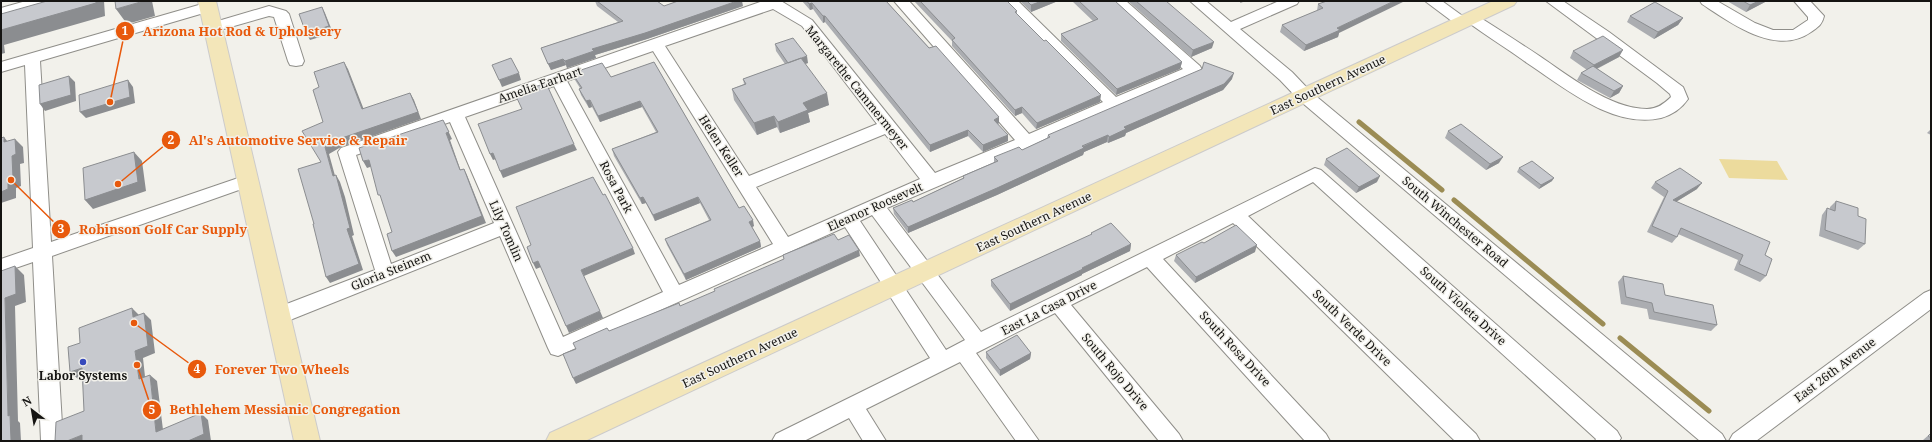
<svg xmlns="http://www.w3.org/2000/svg" width="1932" height="442" viewBox="0 0 1932 442" font-family="'Noto Serif',serif">
	<style>
		.green { fill: #ecdb9d }
		.lines { fill: none; stroke-linecap: round; stroke-linejoin: round }
		.stream { stroke: #9b8c54; stroke-width: 5 }
		.minor-casing { stroke: #8f8e89; stroke-width: 2 }
		.major-casing { stroke: #cccbcb; stroke-width: 2 }
		.minor { fill: #fff; fill-rule: evenodd }
		.major { fill: #f3e6b9; fill-rule: evenodd }
		.wall { fill: #abadb1 }
		.shaded-wall { fill: #8b8d90 }
		.building { fill: #c7c9ce; stroke: #8b8d90 }
		.poi-dot { fill: #374abc; stroke: #f2f1eb; stroke-width: 1.5 }
		.labels { text-anchor: middle; stroke-width: 3; stroke-linejoin: round; paint-order: stroke }
		.street-label { font-size: 12px; fill: #151412; stroke: #f2f1eb }
		.poi-label { font-size: 12px; font-weight: bold; fill: #151412; stroke: #f2f1eb }
		.leader { fill: none; stroke: #e8590c; stroke-width: 1.5 }
		.callout-dot { fill: #e8590c; stroke: #f2f1eb; stroke-width: 1.5 }
		.mark-label { font-size: 12px; text-anchor: middle; font-weight: bold; fill: #fff }
		.callout-label { font-size: 13px; text-anchor: middle; font-weight: bold; fill: #e8590c; stroke: #f2f1eb; stroke-width: 3; stroke-linejoin: round; paint-order: stroke }
	</style>
	<rect width="100%" height="100%" fill="#f2f1eb"/>
	<path class="green" d="M1719,159L1777,161L1788,180L1729,178Z"/>
	<g class="lines">
		<path class="stream" d="M1359,122L1442,190
			M1454,200L1603,324
			M1620,338L1709,411"/>
		<g class="minor-casing">
			<path id="minor" d="M26,1H50L48,4L1,18V8Z
				M763,1H781L812,20L935,173L1015,140L894,1H909L1029,134L1103,102L1002,1H1018L1116,97L1183,69L1110,1H1126L1200,66L1202,70L1200,74L887,208L981,332L1315,168L1321,170L1617,431L1621,438L1619,441H1595L1596,439L1313,182L1248,216L1476,434L1480,441H1455L1233,223L1163,259L1326,434L1330,441H1305L1147,267L1071,305L1179,434L1183,441H1159L1055,313L976,353L1039,441H1016L960,362L866,409L886,441H863L849,418L804,441H772L776,434L930,358L845,227L558,356L551,354L548,348L500,236L285,322L278,324L271,322L268,316L271,310L375,270L338,152L341,148ZM773,9L802,26L877,124L749,176L665,46ZM653,51L773,244L679,285L567,81ZM554,86L663,292L563,337L465,117ZM450,122L494,223L391,264L356,155ZM885,134L920,179L788,237L756,187ZM872,215L965,340L946,350L860,221Z
				M1190,1H1206L1231,22L1279,1H1299L1297,4L1240,29L1292,72L1311,92L1722,434L1726,441H1700L1299,100L1280,80Z
				M1425,1H1442L1464,17L1471,13L1476,15C1497,28 1518,42 1538,55C1568,75 1610,109 1647,109C1657,109 1664,104 1671,97L1670,94L1657,83L1546,1H1563L1609,32L1683,87L1688,99C1682,108 1672,115 1661,118C1613,129 1565,88 1527,63C1508,49 1488,37 1469,23L1462,27L1457,25Z
				M1700,1H1717L1755,23L1773,30H1793L1808,20V17L1794,1H1810L1824,16C1822,25 1818,27 1811,32C1776,57 1731,23 1702,4Z
				M209,2L214,4L216,7L214,10L40,61L51,242L247,175L253,177L256,181L253,185L52,256L63,441H41L33,262L1,273V259L33,248L25,65L1,72V62Z
				M269,6L286,11L289,14L304,61L302,65L296,66L290,65L288,61L274,17L269,16L213,32L208,30L205,27L208,24Z
				M1931,290V309L1756,441H1729L1733,434L1924,293Z"/>
		</g>
		<g class="major-casing">
			<path id="major" d="M198,1H216L320,441H294Z
				M1493,1H1517L1514,5L585,441H546L550,433Z"/>
		</g>
		<use href="#minor" class="minor"/>
		<use href="#major" class="major"/>
	</g>
	<path class="wall" d="M595,1H657L664,6H743L647,39L595,55L596,58L567,68L566,65L551,70L541,48L618,22L597,6Z
		M802,1H886L999,123L998,124L1008,141L983,152L968,136L930,152L825,22L823,23L813,9L810,10Z
		M914,1H1007L1017,11V14L1100,102L1036,129L1022,113L1015,116L952,46V41Z
		M1020,1H1058L1031,12Z
		M1072,1H1115L1182,62L1180,69L1116,95L1061,41V34L1093,21Z
		M1128,1H1166L1212,48L1191,57Z
		M1327,1L1339,33L1338,37L1304,51L1280,32L1282,25L1317,11L1318,4Z
		M1727,1H1767L1746,12Z
		M1630,16L1683,18L1678,25L1654,39L1627,22Z
		M775,44L808,63L805,64L829,105L808,113L810,122L780,133L777,127L757,135L734,100L732,89L744,84L743,79L785,64L776,51Z
		M1573,51L1619,57L1597,69L1623,86L1619,93L1610,98L1577,80L1581,73L1587,70L1570,58Z
		M654,62L739,208L754,226L752,227L760,241L761,247L686,280L667,245L665,239L709,220L700,203L655,221L646,203L642,204L614,156L612,149L656,132L642,107L600,122L592,107L589,108L581,95L579,89L580,88L575,80L572,73L611,77Z
		M1232,79L1223,90L1126,133L1125,136L1108,143L1107,142L1084,152L1083,155L997,195L908,233L894,214L893,208L913,202L963,178V176L994,163V157L1022,150L1047,138L1048,135Z
		M1931,129V135L1927,133Z
		M1448,131L1499,163L1486,170L1445,138Z
		M1326,159L1377,182L1356,193L1324,165Z
		M1519,168L1552,181L1539,189L1517,172Z
		M1655,182L1697,189L1676,202L1765,255L1766,276L1760,282L1734,270L1738,260L1678,234L1677,237L1672,243L1647,232L1664,197L1651,188Z
		M1836,201L1858,216L1865,244L1858,250L1819,236L1822,215L1827,208L1830,209V207Z
		M1091,233L1131,244L1130,251L1082,274V275L1010,311L991,286V280L1091,235Z
		M1255,252L1195,283L1174,261L1176,255Z
		M1623,276L1665,295L1717,325L1711,331L1649,319L1647,309L1621,304L1618,282Z
		M986,352L1031,353L1030,359L1000,376L986,358Z
		M1931,433V441H1924L1923,440Z"/>
	<path class="shaded-wall" d="M96,1H104L105,16L4,45L5,53L1,54V30Z
		M144,1H152L155,16L127,24L116,9Z
		M737,1H742L743,6L647,39L595,55L596,58L567,68L565,61L592,49Z
		M1042,1H1058L1031,12V5Z
		M1241,1H1246L1240,3Z
		M1394,1H1405L1339,33L1338,37L1304,51L1306,45L1337,28Z
		M1759,1H1767L1746,12L1750,5Z
		M812,3L813,9L810,10L809,4Z
		M322,7L325,13L333,33L310,40L306,33Z
		M823,16H825V22L823,23Z
		M1683,18L1678,25L1654,39L1658,32Z
		M1214,42L1212,48L1191,57L1193,50Z
		M1623,50L1619,57L1590,72L1594,65Z
		M807,56L808,63L789,69L788,63Z
		M563,59L566,65L551,70L548,64Z
		M344,62L348,69L366,115L362,109Z
		M1182,62L1180,69L1116,95L1117,89Z
		M519,73L521,80L502,87L499,80Z
		M1234,73L1232,79L1223,90L1126,133L1125,136L1108,143L1109,137L1124,127Z
		M69,76L75,82L76,101L45,111L40,104Z
		M128,80L133,87L135,103L86,118L80,112Z
		M1623,86L1619,93L1610,98L1614,91Z
		M410,93L414,100L421,119L341,147L329,154L337,183L333,176L325,147Z
		M827,93L829,105L808,113L810,122L780,133L778,122L803,103Z
		M1101,95L1100,102L1036,129L1037,123Z
		M590,100L592,107L589,108L586,101Z
		M640,101L642,107L600,122L598,116Z
		M1022,107V113L1015,116V110Z
		M774,116L777,127L757,135L754,123Z
		M999,117V123L994,126V120Z
		M443,120L452,139L450,140L463,177L460,170L446,133Z
		M968,130V136L930,152V145Z
		M1008,135V141L983,152V145Z
		M1108,135L1107,142L1084,152L1083,155L997,195L908,233V227Z
		M4,137L11,146L4,142Z
		M15,139L23,147L24,163L20,164L21,186L16,188V198L1,203V192L8,180Z
		M574,144L577,150L503,178L500,171Z
		M134,152L142,161L146,191L93,209L85,200Z
		M493,153L496,159L493,160L490,154Z
		M1503,157L1499,163L1486,170L1490,164Z
		M369,160L373,166L367,168L363,161Z
		M464,169L467,175L486,223L396,257L392,251Z
		M336,175L340,182L345,197L354,235L352,236L363,270L330,283L326,277Z
		M1380,176L1377,182L1356,193L1359,187Z
		M1554,178L1552,181L1539,189L1541,185Z
		M1702,183L1697,189L1669,206L1673,200Z
		M643,197L646,203L642,204L640,198Z
		M698,197L700,203L655,221L653,215Z
		M753,220L754,226L750,228L749,222Z
		M760,241L761,247L686,280L684,274Z
		M1131,244L1130,251L1082,274V275L1010,311V304L1082,268Z
		M1257,245L1255,252L1195,283L1196,277Z
		M633,248L635,254L584,276L581,270Z
		M859,250L860,256L576,384L573,378Z
		M538,261L541,267L536,269L533,263Z
		M15,266L24,275L26,302L15,306L18,421L20,423L21,441H11L8,416L5,298Z
		M132,308L139,315L133,317Z
		M600,311L603,318L569,333L566,326Z
		M144,313L151,320L155,353L143,358L146,386L139,379L135,351Z
		M1031,353L1030,359L1000,376V370Z
		M82,368L89,375L78,379L70,372Z
		M150,375L157,381L164,438L156,432Z
		M201,413L208,420L211,441H188Z
		M82,435L88,441H67Z"/>
	<path class="building" d="M47,1H96V3L1,30V14Z
		M115,1H144L116,9Z
		M597,1H657L664,6L678,1H737L645,33L592,49L594,51L565,61L563,59L548,64L541,48L623,21Z
		M807,1H886L929,48L936,46L999,117L994,120L1008,135L983,145L968,130L930,145L825,16H823L812,3L809,4Z
		M920,1H1007L1017,11L1015,12L1044,41L1046,40L1101,95L1037,123L1022,107L1015,110L952,40L955,38Z
		M1027,1H1042L1031,5Z
		M1079,1H1115L1182,62L1117,89L1061,34L1098,19Z
		M1136,1H1166L1214,42L1193,50Z
		M1327,1H1394L1337,28L1340,30L1306,45L1282,25L1323,8L1318,4Z
		M1743,1H1759L1750,5Z
		M1655,2L1683,18L1658,32L1630,16Z
		M322,7L329,26L306,33L299,14Z
		M1603,36L1623,50L1594,65L1573,51Z
		M793,38L807,56L788,63L775,44Z
		M511,58L519,73L499,80L492,65Z
		M801,58L827,93L803,103L808,110L778,122L774,116L754,123L732,89L746,84L743,79Z
		M344,62L362,109L410,93L418,112L336,140L325,147L333,176L336,175L340,190L350,228L347,229L359,264L326,277L313,224H314L298,169L321,162L302,131L323,122L313,90L319,87L314,72Z
		M654,62L739,208L744,206L753,220L749,222L760,241L684,274L665,239L711,220L698,197L653,215L643,197L640,198L612,149L658,132L640,101L598,116L590,100L586,101L579,89L582,88L572,73L602,63L611,77Z
		M1204,62L1234,73L1224,84L1124,127L1126,129L1109,137L1108,135L1082,146L1084,148L997,188L908,227L893,208L912,200L913,202L964,178L963,176L998,161L994,157L1019,147L1022,150L1050,137L1048,135L1202,69Z
		M1593,66L1623,86L1614,91L1581,73Z
		M69,76L71,95L40,104L39,85Z
		M128,80L130,97L80,112L79,95Z
		M546,83L574,144L500,171L493,153L490,154L478,124L522,109L515,94Z
		M443,120L449,132L446,133L460,170L464,169L482,216L392,251L387,234L392,232L380,195H378L369,160L363,161L359,148Z
		M1461,124L1503,157L1490,164L1448,131Z
		M4,137V142L15,139L16,154L12,156L13,178L8,180V189L1,192V138Z
		M1347,148L1380,176L1359,187L1326,159Z
		M134,152L138,182L85,200L83,168Z
		M1532,161L1554,178L1541,185L1519,168Z
		M1680,168L1702,183L1673,200L1770,242L1765,255L1772,259L1766,276L1739,264L1743,255L1681,228L1677,237L1652,226L1668,191L1655,182Z
		M593,177L603,195L605,194L633,248L581,270L600,311L566,326L538,261L533,263L527,247L531,245L516,207Z
		M1836,201L1858,208V216L1866,219L1865,244L1825,230L1827,208L1835,211Z
		M1111,223L1131,244L1082,268L1083,269L1010,304L991,280L1092,234L1091,233Z
		M1236,225L1257,245L1196,277L1176,255L1202,242L1204,243Z
		M834,234L838,240L849,235L859,250L573,378L563,354L576,349L573,343L607,328L609,331L679,303L680,306L715,291L714,289L784,259L783,255Z
		M15,266L16,294L5,298L8,416L10,415L11,441H1V271Z
		M1623,276L1663,284L1665,295L1713,305L1717,325L1654,312L1652,303L1626,297Z
		M132,308L133,317L144,313L148,346L135,351L139,379L150,375L156,432L201,413L204,434L188,441H82V435L67,441H55L56,422L84,411L82,368L70,372L68,347L80,343L79,328Z
		M1017,335L1031,353L1000,370L986,352Z
		M1931,433V438L1928,436Z"/>
	<circle class="poi-dot" cx="83" cy="362" r="4"/>
	<g class="labels">
		<g class="street-label">
			<text transform="translate(540 85) rotate(-19)" y="4">Amelia Earhart</text>
			<text transform="translate(1328 85) rotate(-25)" y="4">East Southern Avenue</text>
			<text transform="translate(857 88) rotate(51)" y="4">Margarethe Cammermeyer</text>
			<text transform="translate(721 146) rotate(57)" y="4">Helen Keller</text>
			<text transform="translate(616 187) rotate(62)" y="4">Rosa Park</text>
			<text transform="translate(875 207) rotate(-24)" y="4">Eleanor Roosevelt</text>
			<text transform="translate(1034 222) rotate(-25)" y="4">East Southern Avenue</text>
			<text transform="translate(1455 222) rotate(40)" y="4">South Winchester Road</text>
			<text transform="translate(506 231) rotate(66)" y="4">Lily Tomlin</text>
			<text transform="translate(391 271) rotate(-22)" y="4">Gloria Steinem</text>
			<text transform="translate(1463 306) rotate(42)" y="4">South Violeta Drive</text>
			<text transform="translate(1049 308) rotate(-27)" y="4">East La Casa Drive</text>
			<text transform="translate(1352 328) rotate(44)" y="4">South Verde Drive</text>
			<text transform="translate(1235 349) rotate(47)" y="4">South Rosa Drive</text>
			<text transform="translate(740 358) rotate(-25)" y="4">East Southern Avenue</text>
			<text transform="translate(1835 370) rotate(-37)" y="4">East 26th Avenue</text>
			<text transform="translate(1115 372) rotate(50)" y="4">South Rojo Drive</text>
		</g>
		<g class="poi-label">
			<text x="83" y="380">Labor Systems</text>
		</g>
	</g>
	<path class="leader" d="M110 102L125 31M118 184L171 140M11 180L61 229M134 323L197 369M137 365L152 410"/>
	<g class="callout-dot">
		<circle cx="110" cy="102" r="4"/>
		<circle cx="118" cy="184" r="4"/>
		<circle cx="11" cy="180" r="4"/>
		<circle cx="134" cy="323" r="4"/>
		<circle cx="137" cy="365" r="4"/>
		<circle cx="125" cy="31" r="10"/>
		<circle cx="171" cy="140" r="10"/>
		<circle cx="61" cy="229" r="10"/>
		<circle cx="197" cy="369" r="10"/>
		<circle cx="152" cy="410" r="10"/>
	</g>
	<g class="mark-label">
		<text x="125" y="35">1</text>
		<text x="171" y="144">2</text>
		<text x="61" y="233">3</text>
		<text x="197" y="373">4</text>
		<text x="152" y="414">5</text>
	</g>
	<g class="callout-label">
		<text x="242" y="36">Arizona Hot Rod &amp; Upholstery</text>
		<text x="298" y="145">Al's Automotive Service &amp; Repair</text>
		<text x="163" y="234">Robinson Golf Car Supply</text>
		<text x="282" y="374">Forever Two Wheels</text>
		<text x="285" y="414">Bethlehem Messianic Congregation</text>
	</g>
	<rect width="1932" height="442" fill="none" stroke="#151412" stroke-width="4"/>
	<g transform="translate(32 410) rotate(329)" stroke="#f2f1eb" stroke-width="3" paint-order="stroke">
	<path d="M0-3L7 15L0 10L-7 15Z" fill="#151412"/>
	<text y="-6" font-size="11" font-weight="bold" text-anchor="middle" fill="#151412">N</text>
	</g>
</svg>
